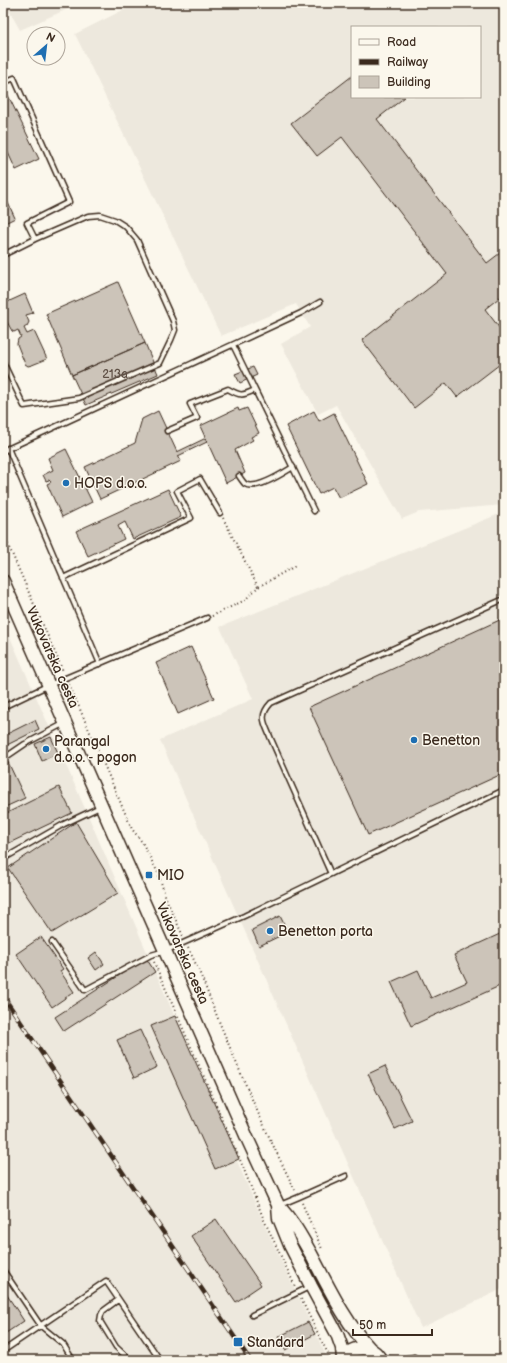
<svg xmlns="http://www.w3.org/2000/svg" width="507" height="1363" viewBox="0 0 507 1363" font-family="'Balsamiq Sans',sans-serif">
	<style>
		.built { fill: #ede8dd; fill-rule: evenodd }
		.green { fill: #dfd9ce; stroke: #8d8276 }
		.building { fill: #ccc4b9; stroke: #3b2a1e }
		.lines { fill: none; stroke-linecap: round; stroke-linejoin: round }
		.service-casing { stroke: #3b2a1e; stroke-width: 7 }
		.secondary-casing { stroke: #3b2a1e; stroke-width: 15 }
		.primary-casing { stroke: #3b2a1e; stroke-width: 16 }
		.path { stroke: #3b2a1e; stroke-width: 2; stroke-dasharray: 1 3; stroke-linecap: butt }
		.service { stroke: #fbf7ec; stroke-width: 4 }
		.secondary { stroke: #fbf7ec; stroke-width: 12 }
		.primary { stroke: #fbf7ec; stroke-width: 13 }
		.rail-casing { stroke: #3b2a1e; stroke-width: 4.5 }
		.rail { stroke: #fbf7ec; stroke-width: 3; stroke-dasharray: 9; stroke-linecap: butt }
		.poi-dot { fill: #1f6fb2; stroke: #fbf7ec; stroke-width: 1.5 }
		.labels { text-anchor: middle; stroke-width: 3; stroke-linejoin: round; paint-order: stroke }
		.number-label { font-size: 12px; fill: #5f5045 }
		.poi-label { font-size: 14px; fill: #3b2a1e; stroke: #fbf7ec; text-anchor: start }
		.street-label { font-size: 14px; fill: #3b2a1e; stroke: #fbf7ec }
	</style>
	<rect width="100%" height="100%" fill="#fbf7ec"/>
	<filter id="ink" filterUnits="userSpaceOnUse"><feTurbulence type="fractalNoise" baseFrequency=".025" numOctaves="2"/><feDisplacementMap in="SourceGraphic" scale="8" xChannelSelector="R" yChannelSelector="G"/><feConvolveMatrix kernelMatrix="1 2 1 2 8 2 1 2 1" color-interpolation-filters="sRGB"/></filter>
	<g filter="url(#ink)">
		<path class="built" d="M5,3H81L20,30Z
			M137,3H504V505L419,512L402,519L336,405L318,414L281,344L310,327L296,304L221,336L75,34ZM352,27H480V97H352Z
			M504,512V1288L421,1328L160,740L253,699L220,627Z
			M3,621L87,813L265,1226L328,1360H3Z"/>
		<path class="green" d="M290,1226L347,1326L340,1330L287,1227Z"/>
		<path class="building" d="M352,76V97H405L377,119L487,263L504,250V294L485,309L504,334V361L457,397L446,383L414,408L362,340L447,274L342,137L317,156L291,123Z
			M5,89L39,159L16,170L3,142V90Z
			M3,192L15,218L3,224Z
			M118,282L145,343L72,375L46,314Z
			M25,294L33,313L26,315L29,322L27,326L24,328L27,334L34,331L47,359L32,365L28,366L25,364L17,344L18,339L21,337L18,330L14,332L12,331L6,320L4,321L3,318H5L3,313V304Z
			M145,343L158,374L86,405L72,375Z
			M253,367L257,375L240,383L235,374Z
			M238,408L239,411L247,408L259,433L251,437L253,440L235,450L245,473L226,483L200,426Z
			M158,411L177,452L206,438L207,442L178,456L181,461L100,499L85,467L135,443L142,419Z
			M314,411L319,421L334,413L368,484L339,498L333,487L319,494L286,426Z
			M66,449L92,502L62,517L47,484L51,482L49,480L46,481L43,475L53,470L48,458Z
			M168,489L181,517L133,539L125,522L118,526L124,539L88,556L76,531Z
			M504,618V773L368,835L309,707Z
			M191,647L214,698L178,714L156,663Z
			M35,720L39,729L3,747V736Z
			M51,737L58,753L42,761L35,744Z
			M8,762L25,798L3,808V765Z
			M59,787L72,813L3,846V815Z
			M76,822L118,893L52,933L8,868Z
			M280,916L288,932L259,946L252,930Z
			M502,933L504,937V984L411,1026L391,982L418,970L431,998L467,982L454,955Z
			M41,937L63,969L60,971L74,992L52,1007L16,954Z
			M96,952L104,964L96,970L88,958Z
			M146,958L155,972L64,1031L55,1017Z
			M175,1016L239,1159L215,1169L151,1026Z
			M140,1030L157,1067L134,1078L117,1040Z
			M385,1066L412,1121L395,1129L368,1074Z
			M216,1219L261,1285L236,1302L191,1236Z
			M3,1289L24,1321L3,1335Z
			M308,1322L315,1334L285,1350L278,1337Z"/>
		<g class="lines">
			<g class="service-casing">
				<path id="service" d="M3,83L14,78L69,202L27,223L35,239
					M3,255L35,239L88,216L100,215L115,220L126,227L137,240L173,321L175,330L171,340L160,363L79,398L24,406L3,362
					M233,345L314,511
					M167,431L197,418L190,404L228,389C240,396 242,396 255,390
					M8,448L100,664
					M3,451L301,313L320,302
					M239,476C241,479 243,482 245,484C256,491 283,473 293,467
					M63,578L191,518L177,491L200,479L220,513
					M3,707L49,685L207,618
					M3,759L25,744L63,724
					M3,859L64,824L100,807
					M331,874L271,739C265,723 258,717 271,703L504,599
					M52,942L85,990L151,955L165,951L244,916L504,790
					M280,1205L299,1197L346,1176
					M3,1270L41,1326L63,1344L73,1360
					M118,1300L103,1311L101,1315L100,1321L116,1347L130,1360
					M252,1315L309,1287
					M3,1351L106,1281L160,1360
					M381,1357C393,1361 403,1359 414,1357"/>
			</g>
			<g class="secondary-casing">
				<path id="secondary" d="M3,581L248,1140L278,1205L279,1218L290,1245L311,1286L337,1334L342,1348L343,1359
					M278,1205C292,1220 301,1236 311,1254C328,1286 346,1324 371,1350"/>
			</g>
			<g class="primary-casing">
				<path id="primary" d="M343,1360C352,1345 372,1344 380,1360"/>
			</g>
			<path class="path" d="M223,518L258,587
				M3,533L63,671
				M212,616L245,600L258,587L295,566
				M69,684L132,829L142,842L158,873L167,901L183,936
				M188,948C203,977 213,1008 226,1038C247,1089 270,1141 295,1190
				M154,962L241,1162L264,1220L295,1286
				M302,1203L322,1249
				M301,1299L331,1360"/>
			<use href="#service" class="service"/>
			<use href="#secondary" class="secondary"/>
			<use href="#primary" class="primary"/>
			<g class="rail-casing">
				<path id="rail" d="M3,996L250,1360"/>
			</g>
			<use href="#rail" class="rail"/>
		</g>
	</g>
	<g class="poi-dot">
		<circle cx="66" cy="483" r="4"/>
		<circle cx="414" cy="740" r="4"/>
		<circle cx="46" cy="749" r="4"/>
		<rect x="145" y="871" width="8" height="8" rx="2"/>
		<circle cx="270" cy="931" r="4"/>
		<rect x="233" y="1337" width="10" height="10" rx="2"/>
	</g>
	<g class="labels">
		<g class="number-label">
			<text x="115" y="378">213a</text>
		</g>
		<g class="poi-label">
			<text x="74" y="488">HOPS d.o.o.</text>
			<text x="422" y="745">Benetton</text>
			<text x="54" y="746">Parangal<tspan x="54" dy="16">d.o.o. - pogon</tspan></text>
			<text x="157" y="880">MIO</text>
			<text x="278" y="936">Benetton porta</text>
			<text x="247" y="1347">Standard</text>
		</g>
		<g class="street-label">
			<text transform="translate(53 657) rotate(66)" y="5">Vukovarska cesta</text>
			<text transform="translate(183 953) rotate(66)" y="5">Vukovarska cesta</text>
		</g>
	</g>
	<rect width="507" height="1363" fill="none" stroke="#fbf7ec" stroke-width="16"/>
	<rect x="8" y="8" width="491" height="1347" fill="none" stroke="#3b2a1e" stroke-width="1.5" filter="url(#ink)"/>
	<rect x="351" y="26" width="130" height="72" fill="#fbf7ec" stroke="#aea59a"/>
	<rect x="359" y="39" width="20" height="6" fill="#fbf7ec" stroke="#aea59a"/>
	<text x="387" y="46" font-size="12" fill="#3b2a1e">Road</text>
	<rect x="359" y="59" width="20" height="6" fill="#3b2a1e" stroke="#aea59a"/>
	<text x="387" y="66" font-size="12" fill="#3b2a1e">Railway</text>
	<rect x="359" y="76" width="20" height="12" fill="#ccc4b9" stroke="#aea59a"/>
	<text x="387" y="86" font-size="12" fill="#3b2a1e">Building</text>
	<g transform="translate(46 46) rotate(28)"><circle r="19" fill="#fbf7ec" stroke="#aea59a"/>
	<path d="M0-3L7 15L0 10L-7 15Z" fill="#1f6fb2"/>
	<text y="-6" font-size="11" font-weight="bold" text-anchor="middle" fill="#3b2a1e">N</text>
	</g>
	<path d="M353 1329v6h79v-6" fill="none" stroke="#3b2a1e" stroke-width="2"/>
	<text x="359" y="1329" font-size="12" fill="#3b2a1e" stroke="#fbf7ec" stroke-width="3" paint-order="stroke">50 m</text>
</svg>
